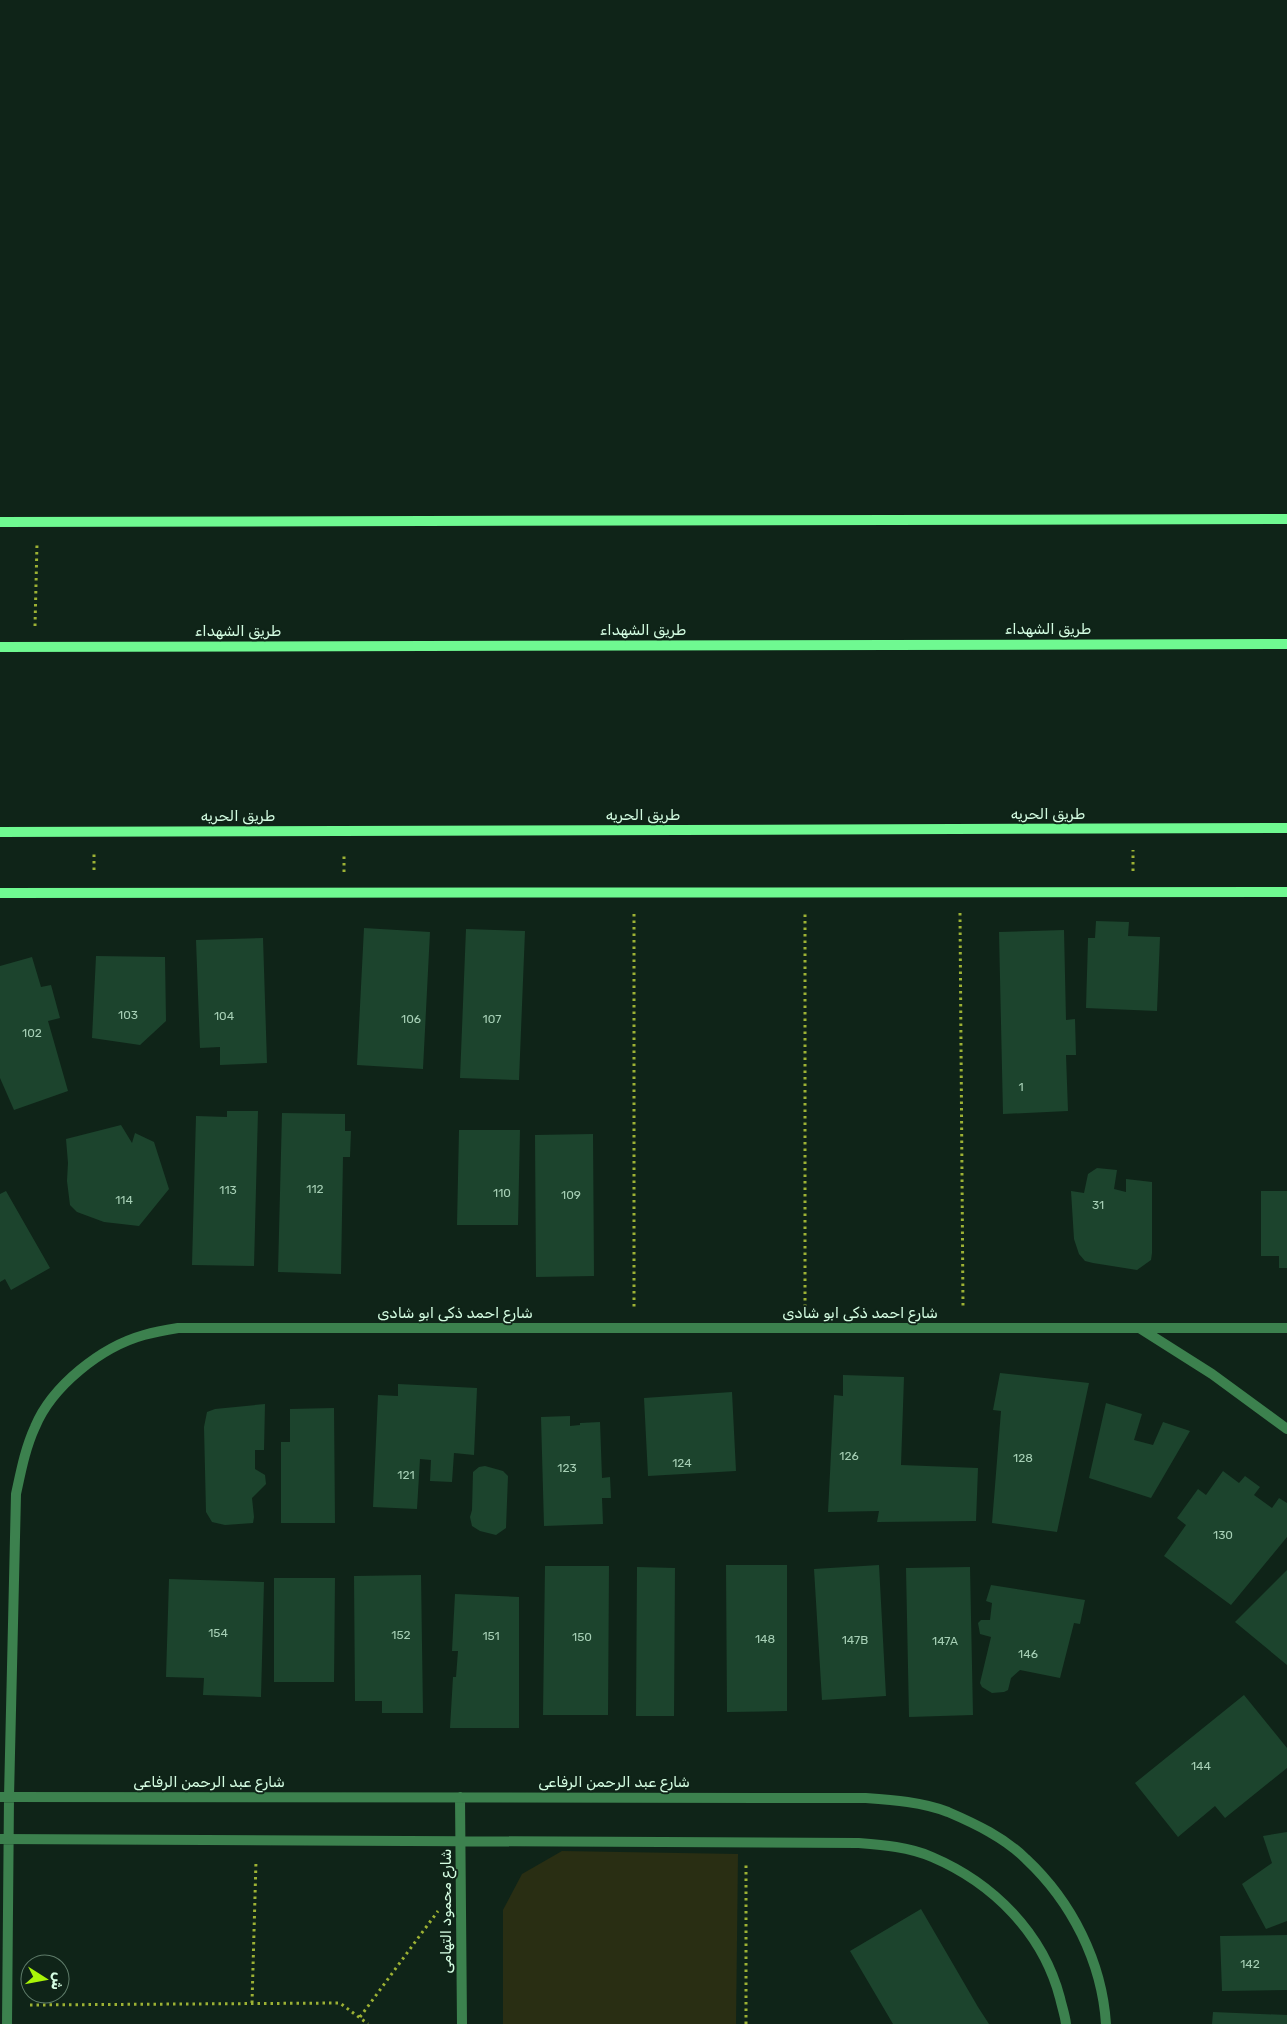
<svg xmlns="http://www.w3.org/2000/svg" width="1287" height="2024" viewBox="0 0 1287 2024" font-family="Rubik,Vazirmatn,sans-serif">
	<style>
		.green { fill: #292e13 }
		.building { fill: #1c442d }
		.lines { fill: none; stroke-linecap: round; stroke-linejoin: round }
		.path { stroke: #9db234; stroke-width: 3; stroke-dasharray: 2.5 4; stroke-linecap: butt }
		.street { stroke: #3c814e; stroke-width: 10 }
		.secondary { stroke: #6ff991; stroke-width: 10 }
		.labels { text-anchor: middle; stroke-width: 4; stroke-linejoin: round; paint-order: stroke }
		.number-label { font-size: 12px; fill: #a6cfb5 }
		.street-label { font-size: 15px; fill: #d4fde2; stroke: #0f2418 }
	</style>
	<rect width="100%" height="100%" fill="#0f2418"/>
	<path class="green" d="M562,1851L738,1854L736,2024H503V1910L522,1874Z"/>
	<path class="building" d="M1096,921L1129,922L1128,936L1160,937L1157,1011L1086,1008L1088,938H1095Z
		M364,928L430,932L423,1069L357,1065Z
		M466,929L525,931L519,1080L460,1078Z
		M1064,930L1066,1020L1075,1019L1076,1055H1066L1068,1111L1003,1114L999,932Z
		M263,938L267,1063L220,1065V1047L200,1048L196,940Z
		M96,956L165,957L166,1021L140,1045L92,1038Z
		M32,957L41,987L51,985L60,1018L48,1021L68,1091L14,1110L0,1078V966Z
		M227,1111H258L254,1266L192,1265L196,1116L227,1117Z
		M282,1113L345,1114V1131H351L350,1157H343L341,1274L278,1272Z
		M121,1125L132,1143L135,1133L154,1142L169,1189L139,1226L104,1222L77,1212L70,1205L67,1181L68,1163L66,1139Z
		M459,1130H520L518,1225H457Z
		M593,1134L594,1276L536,1277L535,1135Z
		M1097,1168L1117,1170L1114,1189L1126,1192V1179L1152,1182V1253L1151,1260L1137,1270L1093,1263L1085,1261L1079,1254L1074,1239L1071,1191L1084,1193L1088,1174Z
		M6,1191L50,1268L11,1290L5,1279L0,1282V1194Z
		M1261,1191H1287V1268H1279V1256H1261Z
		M1000,1373L1089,1383L1057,1532L992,1523L1001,1411L993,1410Z
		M843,1375L904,1377L901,1465L978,1468L976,1521L877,1522L879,1511L828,1512L834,1395L843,1396Z
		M398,1384L477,1388L474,1455L454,1453L452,1482L430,1481L431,1460L420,1459L417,1509L373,1507L378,1395L398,1396Z
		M732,1392L736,1471L648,1476L644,1398Z
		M1106,1403L1142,1414L1134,1440L1153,1445L1163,1422L1190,1431L1151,1498L1089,1478Z
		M265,1404L264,1450H255V1469L265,1475L266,1484L252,1498L254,1517L253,1523L225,1525L212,1522L206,1512L204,1427L207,1412L215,1409Z
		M334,1408L335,1523H281V1442H290V1409Z
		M570,1416V1426L580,1425V1423L600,1422L602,1478L610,1477L611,1498H602L603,1524L544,1526L541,1417Z
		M485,1466L503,1471L508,1476L506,1528L496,1535L480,1531L472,1526L470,1517L472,1510L473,1472L479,1467Z
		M1223,1471L1239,1483L1245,1476L1260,1487L1254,1495L1272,1508L1279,1498L1287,1503V1537L1231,1605L1164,1556L1186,1525L1177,1518L1198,1489L1206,1495Z
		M726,1565H787V1711L727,1712Z
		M879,1565L886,1696L822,1700L814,1569Z
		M545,1566H609L608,1715H543Z
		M637,1567L675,1568L674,1716H636Z
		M970,1567L973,1715L909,1717L906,1568Z
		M1287,1570V1665L1235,1622Z
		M421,1575L423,1713H382V1701H355L354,1576Z
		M274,1578H335L334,1682H274Z
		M169,1579L264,1582L261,1697L203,1695L204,1678L166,1677Z
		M991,1585L1085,1600L1080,1624L1074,1623L1060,1678L1020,1670L1011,1678L1008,1690L1004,1692L992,1693L982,1687L980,1683L991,1637L980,1634L978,1623L981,1620H990L992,1603L986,1601Z
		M455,1594L519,1597V1728H450L453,1677H456L458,1651H452Z
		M1244,1695L1287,1748V1768L1225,1818L1215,1806L1178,1837L1135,1783Z
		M1287,1832V1921L1266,1929L1242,1884L1272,1863L1263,1836Z
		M921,1909L978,2007L989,2024H893L850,1951Z
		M1287,1935V1990L1222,1991L1220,1936Z
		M1213,2012L1287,2015V2024H1212Z"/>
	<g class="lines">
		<path class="path" d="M35,626L37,543
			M94,870V854
			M1133,871V850
			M344,872V853
			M960,913L963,1307
			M634,914V1307
			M805,1307V913
			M252,2003L256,1861
			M30,2005L340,2003L368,2024
			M360,2017L438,1911
			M746,2024V1863"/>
		<path class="street" d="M1141,1329L1212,1374L1287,1429
			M0,1797L865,1798C893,1800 922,1802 948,1812C976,1824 1005,1838 1026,1859C1072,1902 1102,1962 1106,2024
			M460,1797L462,2024
			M0,1839L858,1843C883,1845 909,1847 932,1857C993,1883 1043,1933 1060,1998C1062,2007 1065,2015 1066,2024
			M7,2024L9,1797L16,1494C21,1471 25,1449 35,1427C52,1386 101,1347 144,1335C155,1332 166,1330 178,1328H1287"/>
		<path class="secondary" d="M0,522L1287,519
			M0,647L1287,644
			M0,832L1287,828
			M0,893L1287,892"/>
	</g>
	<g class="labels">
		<g class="number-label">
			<text x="128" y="1019">103</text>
			<text x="224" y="1020">104</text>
			<text x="411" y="1023">106</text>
			<text x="492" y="1023">107</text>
			<text x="32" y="1037">102</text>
			<text x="1021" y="1091">1</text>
			<text x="315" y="1193">112</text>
			<text x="228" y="1194">113</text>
			<text x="502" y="1197">110</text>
			<text x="571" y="1199">109</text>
			<text x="124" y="1204">114</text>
			<text x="1098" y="1209">31</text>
			<text x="849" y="1460">126</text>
			<text x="1023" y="1462">128</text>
			<text x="682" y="1467">124</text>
			<text x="567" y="1472">123</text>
			<text x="406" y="1479">121</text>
			<text x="1223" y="1539">130</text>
			<text x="218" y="1637">154</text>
			<text x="401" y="1639">152</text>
			<text x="491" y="1640">151</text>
			<text x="582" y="1641">150</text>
			<text x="765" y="1643">148</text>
			<text x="855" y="1644">147B</text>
			<text x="945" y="1645">147A</text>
			<text x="1028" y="1658">146</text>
			<text x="1201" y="1770">144</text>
			<text x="1250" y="1968">142</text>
		</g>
		<g class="street-label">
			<text x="1048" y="634">طريق الشهداء</text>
			<text x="643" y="635">طريق الشهداء</text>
			<text x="238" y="636">طريق الشهداء</text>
			<text x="1048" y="819">طريق الحريه</text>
			<text x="643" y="820">طريق الحريه</text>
			<text x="238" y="821">طريق الحريه</text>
			<text x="455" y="1318">شارع احمد ذكى ابو شادى</text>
			<text x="860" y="1318">شارع احمد ذكى ابو شادى</text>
			<text x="209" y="1787">شارع عبد الرحمن الرفاعى</text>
			<text x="614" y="1787">شارع عبد الرحمن الرفاعى</text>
			<text transform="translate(446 1911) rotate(-90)" y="5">شارع محمود التهامى</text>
		</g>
	</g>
	<g transform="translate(45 1979) rotate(101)"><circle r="24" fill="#0f2418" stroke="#5e7b69"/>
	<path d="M0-4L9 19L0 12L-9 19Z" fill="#a9f409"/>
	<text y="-8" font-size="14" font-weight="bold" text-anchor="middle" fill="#d4fde2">ش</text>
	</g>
</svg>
